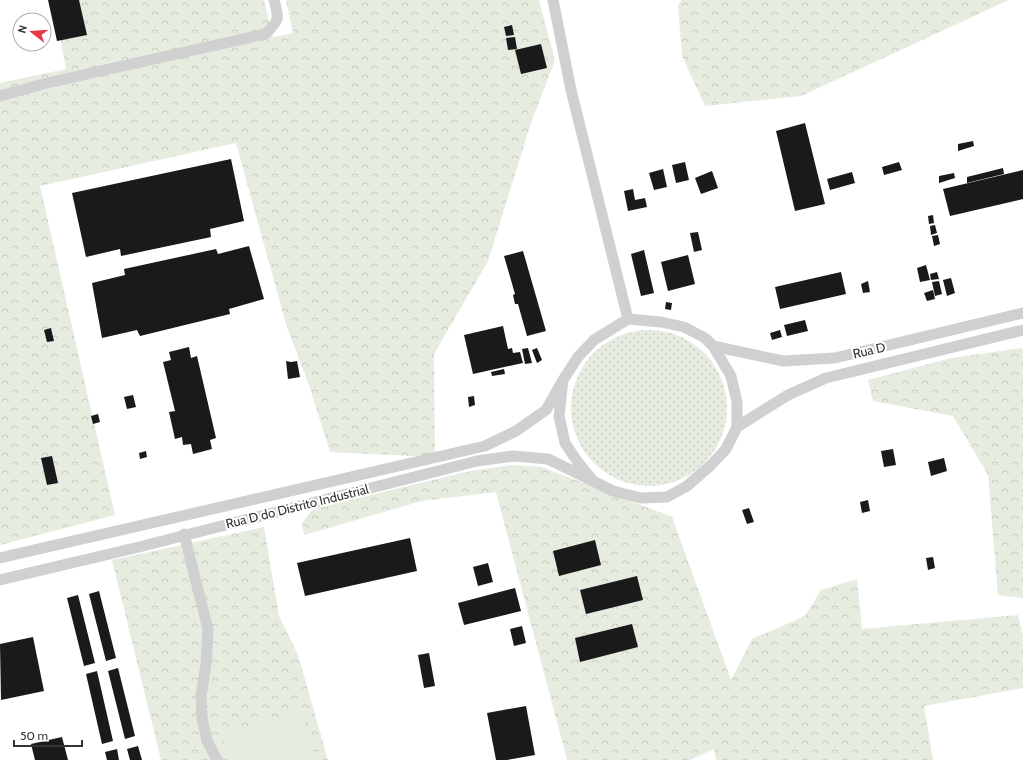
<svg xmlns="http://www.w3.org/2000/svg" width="1023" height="760" viewBox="0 0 1023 760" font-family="Cabin,sans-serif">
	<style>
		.grass { fill: url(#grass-dots) }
		.forest { fill: url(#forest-crowns) }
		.pitch { fill: #e6ecdf }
		.building { fill: #1a1a1a }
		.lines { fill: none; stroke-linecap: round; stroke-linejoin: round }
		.street { stroke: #d0d0d0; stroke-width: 11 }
		.labels { text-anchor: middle; stroke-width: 4; stroke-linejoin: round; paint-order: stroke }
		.street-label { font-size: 13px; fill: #333; stroke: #fff }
	</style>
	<defs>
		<pattern id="grass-dots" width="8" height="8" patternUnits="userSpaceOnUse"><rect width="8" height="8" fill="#e6ecdf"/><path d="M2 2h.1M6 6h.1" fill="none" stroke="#c6cbc0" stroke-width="1.8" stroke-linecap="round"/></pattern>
		<pattern id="forest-crowns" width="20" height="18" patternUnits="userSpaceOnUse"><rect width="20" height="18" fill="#e6ecdf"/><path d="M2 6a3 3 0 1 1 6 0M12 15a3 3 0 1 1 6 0" fill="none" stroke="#c6cbc0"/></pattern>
	</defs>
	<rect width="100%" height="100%" fill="#fff"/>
	<path class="grass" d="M571 408a78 78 0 1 1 156 0a78 78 0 1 1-156 0Z"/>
	<path class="forest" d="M53,0H264L273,37L293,33L286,0H539L555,60L531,123L488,261L434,354L435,457L330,452L310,388L286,324L236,143L40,186L115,515L0,545V83L66,69Z
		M681,0H1009L801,96L705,106L682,56L678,6Z
		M1022,348L1023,352V598L998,595L988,475L953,416L873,401L868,380L951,358Z
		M512,465L542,467L672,517L731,680L752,639L805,616L821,590L857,579L862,629L1018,615L1023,637V688L924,706L933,760H716L714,749L690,760H567L496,492L422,501L304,535L302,523L313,509L470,471Z
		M264,527L279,616L298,655L328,760H161L112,560Z"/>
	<path class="pitch" d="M302,712L316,760H230L222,735Z"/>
	<path class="building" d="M48,0H79L87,35L57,41Z
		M512,25L514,35L506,36L504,27Z
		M515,37L517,49L508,50L506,38Z
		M541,44L547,68L521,74L515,50Z
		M805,123L825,204L795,211L776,131Z
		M973,141L974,146L958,151V144Z
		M231,159L244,221L210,229L211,237L121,256L120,249L86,257L72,193Z
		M685,162L689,180L676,183L672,165Z
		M899,162L902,170L884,175L882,167Z
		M1003,168L1004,174L967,183V177Z
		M663,169L667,187L654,190L649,173Z
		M1023,170V199L950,216L943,189Z
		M712,171L718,188L701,194L695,178Z
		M852,172L855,183L830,190L827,179Z
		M954,173L955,178L939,183V176Z
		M633,189L635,200L645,198L647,207L628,211L624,191Z
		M933,215L934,223L929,224L928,216Z
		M935,225L937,233L931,235L930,226Z
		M698,232L702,250L694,252L690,233Z
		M938,235L940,244L934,246L932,236Z
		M249,246L264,299L229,309L230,314L140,336L137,330L102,338L92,283L125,275L124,269L216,249L218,254Z
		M644,250L654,293L641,296L631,254Z
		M523,251L546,331L527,336L518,304H515L513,295L515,294L504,256Z
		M688,255L695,284L668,291L661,262Z
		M926,265L930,280L920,282L917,268Z
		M841,272L846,294L780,309L775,287Z
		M937,272L939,279L931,280L930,274Z
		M951,278L955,293L947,296L943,280Z
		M868,281L870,292L863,293L861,284Z
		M939,281L942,294L935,296L932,282Z
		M933,290L935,299L927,301L924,293Z
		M666,302L672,303L671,310L665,309Z
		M805,320L808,331L787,336L784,325Z
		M503,326L508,349L512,348L513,353L520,352L523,363L473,374L464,335Z
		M51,328L54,341L47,342L44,330Z
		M780,330L782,337L772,340L770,333Z
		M189,347L191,358L197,356L216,438L210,440L212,449L193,454L191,444L183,445L182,437L175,439L169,412L175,411L163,362L171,360L169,352Z
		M528,348L532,363L525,364L522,349Z
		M537,348L542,360L537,363L532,350Z
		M286,361L291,362L297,361L300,377L288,379Z
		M504,369L505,374L492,376L491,372Z
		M133,395L136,407L127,409L124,397Z
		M474,396L475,405L469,407L468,397Z
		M98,414L100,422L93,424L91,416Z
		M893,449L896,465L884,467L881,451Z
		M146,451L147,457L140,459L139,453Z
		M52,456L58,483L47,485L41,458Z
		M944,458L947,471L931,476L928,462Z
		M868,500L870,511L862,513L860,502Z
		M749,508L754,522L747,524L742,510Z
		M410,538L417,571L305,596L297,563Z
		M595,540L601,565L559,576L553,551Z
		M933,557L935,568L928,570L926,558Z
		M488,563L493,582L478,586L473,567Z
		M637,576L643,600L586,614L580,590Z
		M515,588L521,611L464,625L458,603Z
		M99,591L116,658L106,661L89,594Z
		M78,595L95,663L84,666L67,598Z
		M632,624L638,647L580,662L575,638Z
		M522,626L526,643L514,646L510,629Z
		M33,637L44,691L1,700L0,644Z
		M429,653L435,686L424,688L418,655Z
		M118,668L135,736L125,739L108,671Z
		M97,671L113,741L102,744L86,674Z
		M526,706L535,755L507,760H496L487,713Z
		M62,737L68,760H35L31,744Z
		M138,746L142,760H130L127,749Z
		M117,749L119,760H107L105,752Z"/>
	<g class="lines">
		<path class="street" d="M553,0L571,90L628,319
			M0,96L47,83L265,34C280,20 279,19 274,0
			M628,319L661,322L684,327L705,338L713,346L731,376L737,402V427L726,449L710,466L687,486L667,497L641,498L613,491L593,481L577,461L565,443L559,416L563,380L578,357L594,340Z
			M713,346L783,361L835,358L1023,313
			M737,427L788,395L826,378L1023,330
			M184,534L208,629L206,664L201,697L202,718L207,741L217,760
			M0,558L485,446L516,431L546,410L563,380
			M0,580L139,547L477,461L513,456L548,459L593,481"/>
	</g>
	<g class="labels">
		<g class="street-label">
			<text transform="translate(869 350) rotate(-13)" y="5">Rua D</text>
			<text transform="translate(297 506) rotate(-14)" y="5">Rua D do Distrito Industrial</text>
		</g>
	</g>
	<g transform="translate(32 32) rotate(287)"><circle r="19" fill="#ffffff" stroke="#adadad"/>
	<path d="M0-3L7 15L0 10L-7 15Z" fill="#e63946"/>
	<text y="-6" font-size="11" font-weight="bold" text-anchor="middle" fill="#333333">N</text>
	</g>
	<path d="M14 740v6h68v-6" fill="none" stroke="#333333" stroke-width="2"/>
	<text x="20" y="740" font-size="12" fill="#333333" stroke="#ffffff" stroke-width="3" paint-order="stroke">50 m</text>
</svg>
